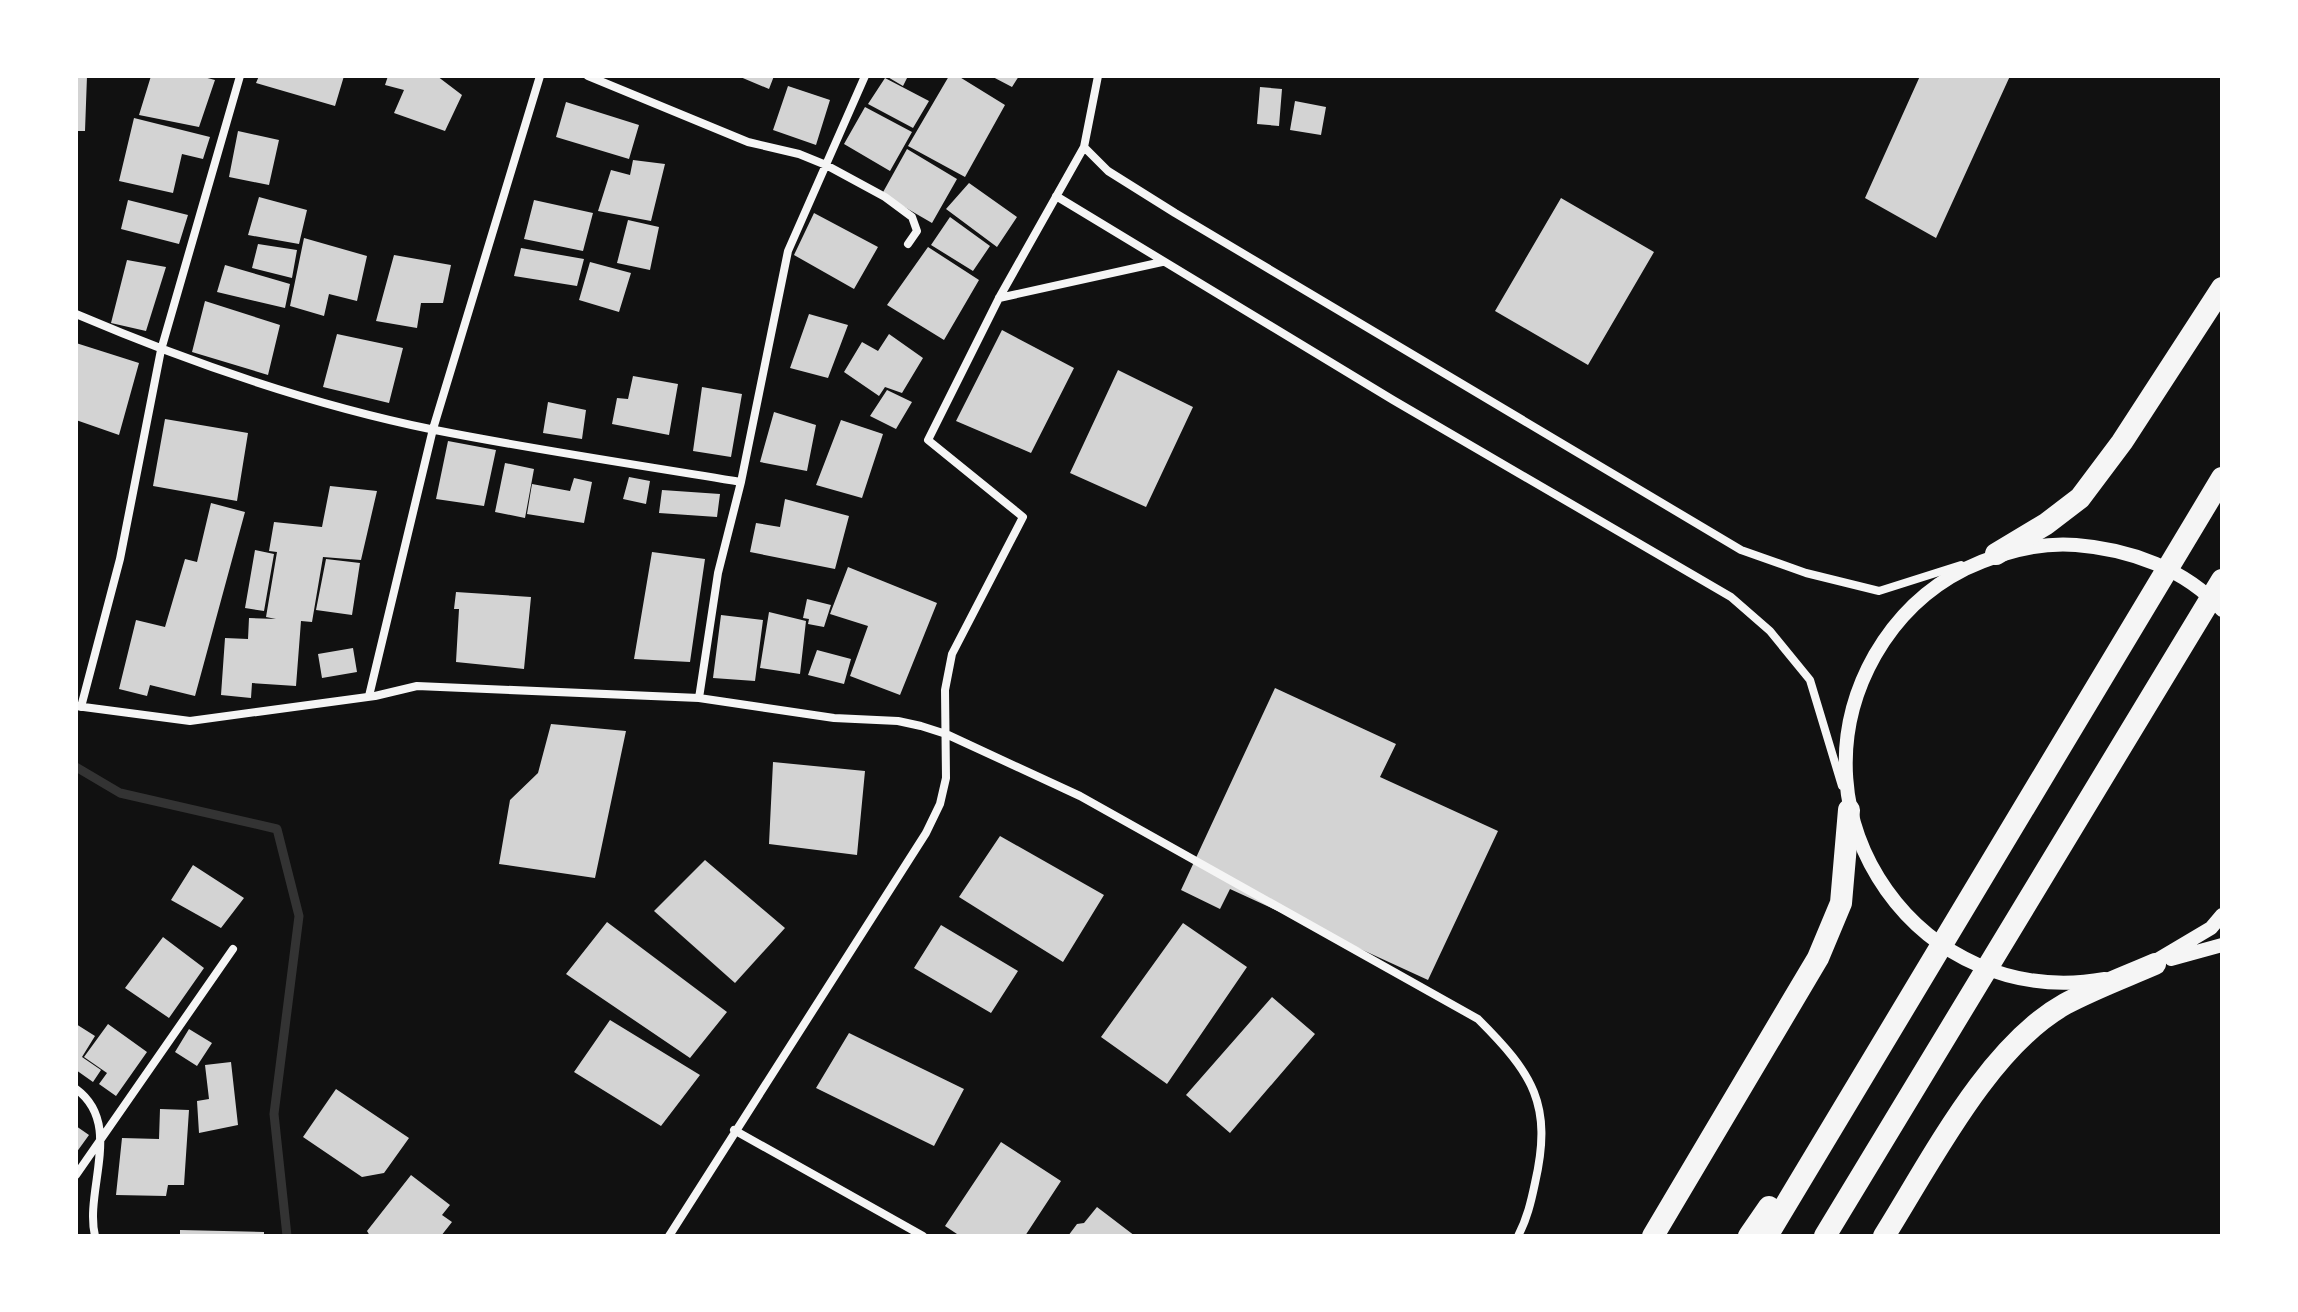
<svg xmlns="http://www.w3.org/2000/svg" width="2298" height="1312" font-family="Overpass,sans-serif">
<style>
.lines{fill:none;stroke-linecap:round;stroke-linejoin:round}
.stream{stroke:#333;stroke-width:9}
.building{fill:#d3d3d3}
.minor{stroke:#f5f5f5;stroke-width:8}
.tertiary{stroke:#f5f5f5;stroke-width:14}
.trunk{stroke:#f5f5f5;stroke-width:22}
</style>
<rect width="100%" height="100%" fill="#111"/>
<g class="lines">
<!-- stream -->
<path class="stream" d="M76,767L120,793L277,829L299,916L274,1114L287,1236"/>
</g>
<!-- building -->
<path class="building" d="M76,76H87L85,131H76Z
M151,76H200L215,80L199,127L139,115Z
M259,76H344L335,106L256,83Z
M388,76H437L462,95L445,131L394,113L404,90L385,85Z
M738,76H774L769,89Z
M886,76H908L903,86Z
M949,76H958L1005,105L965,177L908,146Z
M991,76H1019L1012,87Z
M1920,76H2010L1936,238L1865,198Z
M885,78L929,101L913,128L868,104Z
M788,86L830,100L816,145L773,130Z
M1260,87L1282,89L1279,126L1257,124Z
M1295,101L1326,107L1321,135L1290,130Z
M566,102L639,125L629,159L556,137Z
M865,107L912,132L890,171L844,144Z
M134,118L210,137L203,159L182,154L173,193L119,181Z
M238,131L279,140L269,185L229,177Z
M907,149L957,179L932,223L882,194Z
M633,160L665,164L651,221L598,211L611,170L630,175Z
M969,183L1017,217L997,247L946,209Z
M259,197L307,210L299,244L248,235Z
M1561,198L1654,252L1588,365L1495,311Z
M128,200L188,215L179,244L121,229Z
M534,200L593,213L583,251L524,239Z
M814,213L878,247L854,289L794,255Z
M950,217L990,246L973,271L931,245Z
M628,220L659,227L650,270L617,263Z
M304,238L367,256L357,301L329,294L324,316L290,306Z
M258,244L297,250L292,278L252,268Z
M928,247L979,280L944,340L887,305Z
M521,248L584,259L577,286L514,276Z
M394,255L451,265L443,303H421L417,328L376,321Z
M127,260L166,267L146,331L111,323Z
M590,262L631,273L619,312L579,300Z
M225,265L290,284L285,308L217,292Z
M205,301L280,325L268,375L192,352Z
M809,314L848,325L828,378L790,368Z
M1002,330L1074,368L1031,453L956,421Z
M337,334L403,348L389,403L323,387Z
M889,334L923,358L902,393L885,387L879,396L844,372L862,342L878,351Z
M76,343L139,363L119,435L76,420Z
M1118,370L1193,407L1146,507L1070,473Z
M633,376L678,384L669,435L612,424L617,398L628,399Z
M702,387L742,394L731,457L693,451Z
M887,390L912,402L896,429L870,416Z
M548,402L586,410L582,439L543,433Z
M774,412L816,425L807,471L760,462Z
M165,419L248,433L237,501L153,486Z
M841,420L883,434L862,498L816,485Z
M448,441L496,450L484,506L436,499Z
M505,463L534,469L525,518L495,512Z
M629,477L650,481L646,504L623,499Z
M574,478L592,482L584,523L527,514L532,484L570,491Z
M330,486L377,491L361,560L323,557L312,622L301,621L296,686L252,683L251,698L221,695L225,638L248,639L249,618L276,619L266,617L277,552L269,551L274,522L322,527Z
M662,490L720,494L717,517L659,513Z
M785,499L849,516L835,569L750,552L756,523L780,527Z
M211,503L245,512L195,696L150,685L147,696L119,689L136,620L165,627L185,559L197,562Z
M255,550L274,554L264,611L245,608Z
M652,552L705,559L690,662L634,659Z
M326,559L360,563L352,615L316,610Z
M848,567L937,603L900,695L850,676L868,626L830,614Z
M456,592L531,597L524,669L456,662L459,609H454Z
M807,599L831,605L824,627L808,624L809,619L803,618Z
M769,612L806,621L800,674L760,668Z
M721,615L763,620L755,681L713,678Z
M353,648L357,672L322,678L318,654Z
M817,650L851,659L844,684L808,675Z
M1275,688L1396,744L1380,777L1498,831L1428,980L1230,889L1220,909L1181,890Z
M551,724L626,731L595,878L499,864L510,800L538,773Z
M773,762L865,771L857,855L769,844Z
M1000,836L1104,895L1063,962L959,897Z
M705,860L785,928L735,983L654,911Z
M193,865L244,898L221,928L171,900Z
M607,922L727,1012L690,1058L566,974Z
M1183,923L1247,967L1167,1084L1101,1037Z
M941,925L1018,971L991,1013L914,968Z
M163,937L204,968L169,1018L125,988Z
M1272,997L1315,1034L1230,1133L1186,1095Z
M610,1020L700,1075L661,1126L574,1072Z
M76,1024L95,1036L82,1057L101,1070L93,1082L76,1070Z
M108,1024L147,1052L116,1096L99,1084L107,1073L84,1057Z
M189,1029L212,1043L197,1066L175,1052Z
M849,1033L964,1089L934,1146L816,1088Z
M231,1062L238,1125L199,1133L197,1101L209,1099L205,1065Z
M336,1089L409,1138L384,1173L362,1177L303,1137Z
M160,1109L189,1110L184,1185H168L166,1196L116,1195L122,1138L159,1139Z
M76,1126L89,1135L76,1153Z
M1001,1142L1061,1181L1025,1236H960L945,1226Z
M411,1175L450,1205L442,1215L452,1222L441,1236H370L367,1231Z
M1097,1207L1135,1236H1068L1077,1224L1084,1223Z
M180,1230L264,1232V1236H180Z"/>
<g class="lines">
<!-- minor -->
<path class="minor" d="M588,76L748,142L799,154L826,165L885,197L912,217L917,231L908,244
M1084,147L1108,171L1175,213L1741,550L1806,573L1879,591L1961,565
M1056,196L1393,400L1731,597L1770,631L1810,680L1842,786
M999,298L1162,262
M76,314C191,363 312,405 435,430C536,450 639,465 741,482
M369,696L433,429L540,76
M699,698L718,573L741,482L788,251L865,76
M76,706L190,721L375,696L417,686L699,698L834,718L898,721L921,726L946,734L1080,796L1478,1019C1533,1074 1553,1104 1535,1183C1531,1202 1527,1219 1518,1236
M81,707L120,559L161,350L240,76
M76,1089C124,1124 84,1190 95,1236
M734,1130L923,1236
M76,1175L233,949
M669,1236L926,833L940,804L946,778L945,690L952,654L1023,517L928,440L999,298L1084,147L1098,76"/>
<!-- tertiary -->
<path class="tertiary" d="M2171,959L2222,945
M2147,966L2211,928L2222,915
M2105,979C1921,1012 1783,817 1875,655C1897,617 1925,589 1965,569C2001,552 2037,542 2076,545C2129,549 2186,569 2222,610"/>
<!-- trunk -->
<path class="trunk" d="M1996,554L2046,524L2080,498L2122,442L2222,288
M1653,1236L1818,958L1841,903L1849,810
M1749,1236L1769,1207
M1767,1236L2222,478
M1825,1236L2222,580
M1884,1236C1930,1163 1988,1047 2065,1004C2093,989 2125,977 2155,964"/>
</g>
<!-- border -->
<rect width="2298" height="1312" fill="none" stroke="#ffffff" stroke-width="156"/>
</svg>
